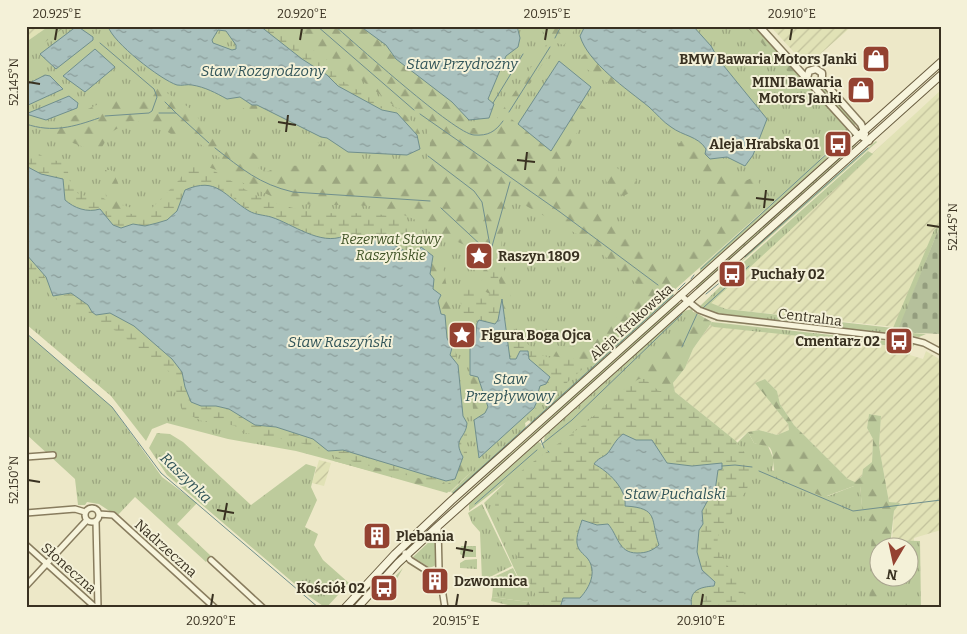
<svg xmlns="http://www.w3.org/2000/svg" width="967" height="634" font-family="Bitter,serif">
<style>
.farmland{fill:url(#farmland-furrows)}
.grass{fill:url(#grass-tufts);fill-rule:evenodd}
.forest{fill:url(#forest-firs)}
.wetland{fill:url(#wetland-marsh)}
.cemetery{fill:url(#cemetery-stones)}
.water{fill:url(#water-ripples);stroke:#708f8d;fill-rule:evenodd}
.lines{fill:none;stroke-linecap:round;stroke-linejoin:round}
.stream{stroke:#708f8d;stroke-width:1}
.minor-casing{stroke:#887c5e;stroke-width:8}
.tertiary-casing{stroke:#887c5e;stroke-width:9}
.secondary-casing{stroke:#6a5d41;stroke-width:9}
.minor{stroke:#f7f4dc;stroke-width:5}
.tertiary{stroke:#f7f4dc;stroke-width:6}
.secondary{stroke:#f7f4dc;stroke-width:7}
.ticks{fill:none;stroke:#393121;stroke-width:2}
.labels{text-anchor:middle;stroke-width:4;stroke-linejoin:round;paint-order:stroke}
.poi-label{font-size:14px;font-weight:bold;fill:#393121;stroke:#f4f1d8;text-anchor:end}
.park-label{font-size:14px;font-style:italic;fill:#425528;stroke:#f4f1d8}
.street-label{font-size:14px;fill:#393121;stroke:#f4f1d8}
.water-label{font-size:15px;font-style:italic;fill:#315458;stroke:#f4f1d8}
.neatline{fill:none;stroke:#393121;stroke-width:2}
.ticks-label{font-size:12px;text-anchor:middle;fill:#393121}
</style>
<defs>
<pattern id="farmland-furrows" width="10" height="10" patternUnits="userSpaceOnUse" patternTransform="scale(1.25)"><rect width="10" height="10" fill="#e1e2b6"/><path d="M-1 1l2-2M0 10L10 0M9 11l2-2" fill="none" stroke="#c2c29c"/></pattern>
<pattern id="grass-tufts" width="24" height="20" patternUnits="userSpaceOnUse" patternTransform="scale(1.25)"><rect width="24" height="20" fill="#bdcb9c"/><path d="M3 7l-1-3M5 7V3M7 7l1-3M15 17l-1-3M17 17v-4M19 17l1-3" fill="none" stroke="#9ba57f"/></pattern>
<pattern id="forest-firs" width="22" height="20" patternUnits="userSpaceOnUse" patternTransform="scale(1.25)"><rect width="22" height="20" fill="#bdcb9c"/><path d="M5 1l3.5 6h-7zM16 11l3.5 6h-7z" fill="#9ba57f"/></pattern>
<pattern id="wetland-marsh" width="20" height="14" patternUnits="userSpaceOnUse" patternTransform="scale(1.25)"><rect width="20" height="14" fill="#bdcb9c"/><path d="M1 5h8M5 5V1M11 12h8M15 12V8" fill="none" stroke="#9ba57f"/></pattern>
<pattern id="cemetery-stones" width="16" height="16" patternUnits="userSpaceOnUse" patternTransform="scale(1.25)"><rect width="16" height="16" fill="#b5c09b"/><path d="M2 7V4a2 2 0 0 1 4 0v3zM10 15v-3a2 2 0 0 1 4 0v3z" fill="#949d7e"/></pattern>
<pattern id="water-ripples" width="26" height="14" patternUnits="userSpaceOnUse" patternTransform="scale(1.25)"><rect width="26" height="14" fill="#a9c1be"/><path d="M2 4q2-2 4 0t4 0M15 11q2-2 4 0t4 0" fill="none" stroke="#8b9d9a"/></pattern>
</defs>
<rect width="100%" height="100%" fill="#ede8c8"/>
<!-- farmland -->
<path class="farmland" d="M26,26H49L26,42Z
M770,26H852L818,56L803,62Z
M941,90V225L934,230L895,327L726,309L710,303Z
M710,325L912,348L910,355L923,359L926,351L941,360V530L914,538V597L882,608L910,576V546L892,542L894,511L899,504L889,502L879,446L881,416L869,414L867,428L873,439L872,462L863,469L862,476L855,482L848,479L794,425L780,404L777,391L765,379L756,383L788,424L789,430L777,435L759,430L748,432L736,441L675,392L673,383L685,368L693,349Z
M319,460L331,463L324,486L312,483Z"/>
<!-- grass -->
<path class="grass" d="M53,26H752L827,110L830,107L849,129L848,132L818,161L835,148L825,160L700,272V268L806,173L672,292L674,295L532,424L529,420L525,423L526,429L454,494L451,492L474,469L450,492L296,451L228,439L167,423L152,429L146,441L111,396L26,324V45Z
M822,83L857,123L853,126L817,86Z
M876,141L877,142L738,265L760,242Z
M855,143L856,145L697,289L695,286Z
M868,151L873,154L711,303L726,309L893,328L934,230L940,225L941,229L939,228L898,332L926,334L919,337L718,314L699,307L725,282L726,278Z
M676,303H679L678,306L411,545Z
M692,309L693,312L703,317L669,379L674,393L737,443L748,432L754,443L768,446L774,460L772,470L828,496L854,486H860L862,506L883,504L881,540L920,541L921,608H532L529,602L492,597L493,587L482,585L483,582L485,584L489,582V579L513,568L524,590L484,503L506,482L469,511V504L538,442L541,443L542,448L545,436L684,311ZM880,546H910V576H880Z
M716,319L734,321L864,337L715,321Z
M712,322L915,344L912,348L714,327L710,325Z
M26,333L112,407L162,477L197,503L177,524L211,556L206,562L135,497L117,516L99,504L87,502L85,505H78L75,479L26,434Z
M157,433L170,434L183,442L251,505L306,464L316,467L311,487L317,500L305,527L318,534L314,545L323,560L349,583L326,608L310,597L167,475L149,448Z
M482,504L512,566L482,581L480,532L472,523L468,513Z
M431,540L435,543L436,565L430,568L413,557Z
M476,546V557H465L460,554L461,546Z
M477,559V569L460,568V563L465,560Z
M403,568L386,598L383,600L378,595Z"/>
<!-- forest -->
<path class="forest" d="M49,26H66L26,57V42Z
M296,26C309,26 350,23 360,27C376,33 385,49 397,60C416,77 443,91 460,109C465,115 469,121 472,128H484L494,123L548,42L557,48L545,60L509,117L551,151L580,104L589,111L558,167L560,179L670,266L726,216L735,204C711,189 682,175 678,144L685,140L743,182L756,176C769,200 743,200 753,217L586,366L585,360L541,355L553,345L568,347L585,343L647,293L584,238L519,202H513C496,240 500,257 511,296L508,300L509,312L503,315L497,273L487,270L490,273L493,293L490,294L484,291L480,282L486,276L476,267L467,246L442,235H439V239C431,237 429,229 422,224C414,218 401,214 391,211C365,200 319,209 289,202C257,194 230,172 198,164L216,162L220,158L186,134L174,136L154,123L130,121L110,133L101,149L95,151L59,138L53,131C59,121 104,100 116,99C138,98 143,106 158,87L194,111L203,126L216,139L238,155L251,151L260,158L258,168L266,172L281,166L418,163L428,160L430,144L425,122L403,107L398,109C411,119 420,127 423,144H419L416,135L397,113L398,109C372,88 345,67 318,48C310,42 304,32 296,26Z
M536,26H577L564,45L556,43Z
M746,26H755L830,107L825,112Z
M585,54L589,55L619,82L611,86L599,76L581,66V58Z
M237,96L251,105H257L258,113L230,104L227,99Z
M304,136C316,135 326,153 335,161L321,159L318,154L301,138Z
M611,165C621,169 626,177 637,180C634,190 631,193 623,196L607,183L602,168Z
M105,170H111C117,180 122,187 119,199L122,205L132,208L138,213L132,214L113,210L106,199Z
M433,256H441L452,314H441C438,309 437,303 440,297L433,288L434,279L430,274Z
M694,312L712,322L693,349L685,368L673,383L675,392L659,391L653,385L613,399L557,445L555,443L639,368L641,369L640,366L674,332L679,324Z
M470,375L478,377L488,407L485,413L474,420Z
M765,379L777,391L780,404L794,425L848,479L855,482L862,476L863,469L872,462L873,439L867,428L869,414L881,416L879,446L889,502L900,503L894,511L890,546H880V576L886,577L882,608H869L872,522L863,518L860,486H854L824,497L776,478C772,470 775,451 769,447C766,445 758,445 754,443L748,432L759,430L777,435L789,430L788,424L755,383Z
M336,457L447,484L455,479L463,457L467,459C471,474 457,483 447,493L334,461Z
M492,597L529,602L531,608H520L491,601Z"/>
<!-- wetland -->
<path class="wetland" d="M260,26H278L329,61L342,81L377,101H382L398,109L397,113C353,102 320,70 285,45C277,39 266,34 260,26Z
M26,146L44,157L67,164C68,172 69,182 73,188C81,202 97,191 106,200C109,202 111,207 113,210L132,214L152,208L179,180L189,166L198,164L207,167C227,177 252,196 272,202C288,207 307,212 325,213C357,215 405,206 424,239L417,256L395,244L360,240L352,242L344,236L330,239L314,236L297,227L249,211L231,196L180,201L177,211L167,220L145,226L132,224L122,228L113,226L100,209C87,213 74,208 65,200L63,179L41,174L26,166Z
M26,254C41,263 46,284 57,297L71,293L88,305L92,312L110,313L134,326L172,359L182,372L185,387L201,406H216L229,409L255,425L276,427L313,439L324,448L343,450L378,462L384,461L451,482L447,484L434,482L370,466L336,457L328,451L293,441L245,433L235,426L220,422H204L183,412L177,398L174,374L149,360L134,348L123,334L84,317L71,304L52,298L40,282L26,269Z
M488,257H493L494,271L497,272C501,287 505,311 495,324L477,323L475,343L470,345L469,351L458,287H472L490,294L493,293L490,273L487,270Z
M505,324L511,325C525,339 533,356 553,358C565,360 574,356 585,360L586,366L537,409L534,408C538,400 537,394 540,385H543L540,370L528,356L518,355L516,359H510Z
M448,330L451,331L458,365L450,355Z
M639,379H645L659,391L675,392L736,441L754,466L747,489L718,536L717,548L753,608H692L691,602L694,592L714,582L702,570L697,552L699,530L703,524L704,517L702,512L708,500L714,498C718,486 716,475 722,463L692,466L667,463L651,440H636L623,434C612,442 609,453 597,459L625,495V506C660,508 649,520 659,545C637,562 622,553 613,529L582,520L576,542L580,551L589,560L592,575L589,588L580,598L559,604L560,608L541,606L497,515C495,508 494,502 497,496C507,477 564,441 583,425C602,410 618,391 639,379Z
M467,426V459L463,457C455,443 460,440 467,426Z"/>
<!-- cemetery -->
<path class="cemetery" d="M939,228L941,229V334L897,332Z"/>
<!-- water -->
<path class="water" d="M77,26L93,37V40L56,69L40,54Z
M108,26H260L302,59L327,75L338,86L382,110L397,113L417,135L420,149L407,155L348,152L327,138L321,137L257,105H252L240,97L227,99C216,93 205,87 192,85C187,84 182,86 177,85C161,80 112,42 108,26ZM218,30L226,31L236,45V49L232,50L213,43L212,40Z
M360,26H517L520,38L518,47L506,56L488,99L494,104L489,118L469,120L452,102L396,59L386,45Z
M585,26H693L711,46L719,60L767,119L753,155L745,166L727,157L710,159L705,154L706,149C698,136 683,136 671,127C663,122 656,113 649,107C627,89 588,63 580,36Z
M95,49L115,67L85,92L63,76Z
M559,61L591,87L551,151L518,124Z
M45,75L50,76L63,89L26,106V85Z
M69,96L78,103L77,108L46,120L26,114Z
M26,166L41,174L63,179L65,200C74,208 87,213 100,209L113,225L121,228L133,224L145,226L157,223L167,220L177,211L185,190C217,176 224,196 249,211C256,215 264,215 271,217C293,224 320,246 344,236C355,243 362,238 375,239C391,241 402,251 416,256L421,247L433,256L430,274L434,279L433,289L441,295L438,301L441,314L445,315L447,338L452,348L450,355L458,365L463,416L467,423C466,439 452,438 463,457L455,479L446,481L343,450L328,451L313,439L276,427L255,425L229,409L216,406H201L191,402L185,387L182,372L172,359L134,326L110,313L96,315L92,312L88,305L71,293L53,296L46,277L26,254Z
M502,299L510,359H516L520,351H528L529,359L550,377L546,384L540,386L537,396L538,399L534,408L479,458L474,420L485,413L488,407L478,377L470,375V345L475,342L477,323L479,320L495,324L498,320Z
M623,434L636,440H652L667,463L692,466L722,463V469L718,470L714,498L708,500L702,511L703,524L699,530L697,552L702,570L715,582L714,586C700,587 688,590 692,608H560L563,598H580C590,587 597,572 588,559C583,553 578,551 577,543C576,536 580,527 582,520L597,525L608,524C618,535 618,553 637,553C646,553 652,551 659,545C650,520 660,508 625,506C627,489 608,471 594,464C598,458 602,458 607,454C613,447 615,440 623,434Z"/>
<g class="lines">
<!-- stream -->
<path class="stream" d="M317,26L414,110
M335,26C356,44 455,134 474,135C488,136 495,132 503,121
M555,38L561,26
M100,43L154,89L157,97L152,111L149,113L105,116
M165,102L176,113
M493,103L523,54
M509,112L550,47
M159,113H176L209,143
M420,114L560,212L658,285
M26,124C53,133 73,127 99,118
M215,148C242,169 259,184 293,192L430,201
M428,156L474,191L482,202L491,251
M441,208L483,247L490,250
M491,250L510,182
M745,257L868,148
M701,269L831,150
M691,279L694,275
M678,290L685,283
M706,294L723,280
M703,308L749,266
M26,333L112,407L161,473L319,608
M682,347L697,314
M541,440L544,448
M542,444L572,420L682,314
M548,451L549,452
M722,466L735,465L752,467
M759,471L853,511L941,500
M453,493L673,295
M475,504L537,450"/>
<defs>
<path id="minor" d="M680,295L699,310L718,317L908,339L924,343L941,352
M26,457L53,455
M85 515a7 7 0 1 1 14 0a7 7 0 1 1-14 0Z
M26,513L75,509L85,512
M99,514L113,515L215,608
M96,521L98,608
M438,526L439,569L445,608
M26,545L96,608
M405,553L410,560L440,579
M211,560L263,608
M26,586L87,520"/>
<path id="tertiary" d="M759,26L856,133L869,141
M807,78L809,71L816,69L822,73V80
M822,80L861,124L865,134"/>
<path id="secondary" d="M345,608L395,554L451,501L941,62
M357,608L398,563L438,526L941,75"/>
</defs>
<!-- minor casing -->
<use href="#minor" class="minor-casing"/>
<!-- tertiary casing -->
<use href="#tertiary" class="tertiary-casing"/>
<!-- secondary casing -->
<use href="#secondary" class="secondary-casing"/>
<!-- minor -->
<use href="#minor" class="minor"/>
<!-- tertiary -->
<use href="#tertiary" class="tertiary"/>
<!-- secondary -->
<use href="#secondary" class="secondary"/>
</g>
<!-- ticks -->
<path class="ticks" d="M55,40L57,28M300,40L302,28M545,40L547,28M790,40L792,28M28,82L40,84M278,122L296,125M286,132L288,115M517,160L535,162M525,170L527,152M756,198L774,200M764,208L766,190M927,225L940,227M28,480L40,482M217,510L234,513M224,520L227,503M456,548L473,551M463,558L466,541M211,606L213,594M456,606L458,594M701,606L703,594"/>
<!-- icons -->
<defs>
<symbol id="shop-square" viewBox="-11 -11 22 22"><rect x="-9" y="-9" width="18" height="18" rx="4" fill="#944231" stroke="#f4f1d8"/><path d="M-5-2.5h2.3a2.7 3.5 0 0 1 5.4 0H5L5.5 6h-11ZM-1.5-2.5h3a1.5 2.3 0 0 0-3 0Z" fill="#fff"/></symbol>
<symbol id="bus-square" viewBox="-11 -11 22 22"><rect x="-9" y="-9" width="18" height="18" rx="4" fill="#944231" stroke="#f4f1d8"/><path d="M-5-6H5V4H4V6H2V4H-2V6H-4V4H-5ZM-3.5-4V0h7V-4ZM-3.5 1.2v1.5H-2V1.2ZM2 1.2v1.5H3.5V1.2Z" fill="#fff"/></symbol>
<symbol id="sight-square" viewBox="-11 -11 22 22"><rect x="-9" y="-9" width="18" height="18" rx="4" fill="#944231" stroke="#f4f1d8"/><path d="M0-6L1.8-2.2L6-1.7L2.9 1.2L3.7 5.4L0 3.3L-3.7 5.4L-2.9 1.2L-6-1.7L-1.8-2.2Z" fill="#fff"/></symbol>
<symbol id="building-square" viewBox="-11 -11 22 22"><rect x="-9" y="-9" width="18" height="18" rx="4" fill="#944231" stroke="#f4f1d8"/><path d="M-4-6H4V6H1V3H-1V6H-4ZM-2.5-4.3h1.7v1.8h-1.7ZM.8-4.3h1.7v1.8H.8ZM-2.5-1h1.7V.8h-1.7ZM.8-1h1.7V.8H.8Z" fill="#fff"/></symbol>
</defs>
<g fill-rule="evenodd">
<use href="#shop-square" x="860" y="43" width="32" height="32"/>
<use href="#shop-square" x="845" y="74" width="32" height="32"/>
<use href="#bus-square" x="822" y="128" width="32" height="32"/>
<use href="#sight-square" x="463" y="240" width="32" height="32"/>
<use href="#bus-square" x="716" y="258" width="32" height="32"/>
<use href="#sight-square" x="446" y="319" width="32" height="32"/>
<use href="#bus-square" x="883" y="325" width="32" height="32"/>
<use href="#building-square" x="361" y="520" width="32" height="32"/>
<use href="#building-square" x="419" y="565" width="32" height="32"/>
<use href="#bus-square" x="368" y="572" width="32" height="32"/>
</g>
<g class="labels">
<!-- poi labels -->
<g class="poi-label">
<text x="857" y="64">BMW Bawaria Motors Janki</text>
<text x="842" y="87">MINI Bawaria<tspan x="842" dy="16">Motors Janki</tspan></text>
<text x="819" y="149">Aleja Hrabska 01</text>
<text x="498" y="261" text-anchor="start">Raszyn 1809</text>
<text x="751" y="279" text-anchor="start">Puchały 02</text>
<text x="481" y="340" text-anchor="start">Figura Boga Ojca</text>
<text x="880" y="346">Cmentarz 02</text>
<text x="396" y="541" text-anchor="start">Plebania</text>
<text x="454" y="586" text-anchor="start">Dzwonnica</text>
<text x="365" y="593">Kościół 02</text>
</g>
<!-- park labels -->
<g class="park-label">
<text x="391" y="244">Rezerwat Stawy<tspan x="391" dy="16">Raszyńskie</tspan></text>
</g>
<!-- street labels -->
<g class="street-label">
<text transform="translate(810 317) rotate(7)" y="5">Centralna</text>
<text transform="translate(631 322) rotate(-42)" y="5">Aleja Krakowska</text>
<text transform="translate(166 548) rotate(42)" y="5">Nadrzeczna</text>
<text transform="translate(69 568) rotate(42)" y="5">Słoneczna</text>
</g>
<!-- water labels -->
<g class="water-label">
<text x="462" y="69">Staw Przydrożny</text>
<text x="263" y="76">Staw Rozgrodzony</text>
<text x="340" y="347">Staw Raszyński</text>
<text x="510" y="384">Staw<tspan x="510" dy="17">Przepływowy</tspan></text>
<text transform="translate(186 478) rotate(44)" y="5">Raszynka</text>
<text x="675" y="499">Staw Puchalski</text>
</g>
</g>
<!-- border -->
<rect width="967" height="634" fill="none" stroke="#f4f1d8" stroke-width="55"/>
<!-- north arrow -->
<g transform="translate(894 562) rotate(189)"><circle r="24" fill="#f4f1d8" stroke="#a9a48f"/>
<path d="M0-4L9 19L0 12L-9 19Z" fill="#944231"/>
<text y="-8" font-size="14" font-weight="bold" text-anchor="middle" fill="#393121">N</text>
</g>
<rect x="28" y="28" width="912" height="578" class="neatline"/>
<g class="ticks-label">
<text x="57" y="18">20.925°E</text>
<text x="302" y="18">20.920°E</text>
<text x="547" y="18">20.915°E</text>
<text x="792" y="18">20.910°E</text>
<text transform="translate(14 82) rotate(-90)" y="4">52.145°N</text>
<text transform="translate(953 227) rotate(-90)" y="4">52.145°N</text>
<text transform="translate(14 480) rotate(-90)" y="4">52.150°N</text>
<text x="211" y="625">20.920°E</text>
<text x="456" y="625">20.915°E</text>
<text x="701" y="625">20.910°E</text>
</g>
</svg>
